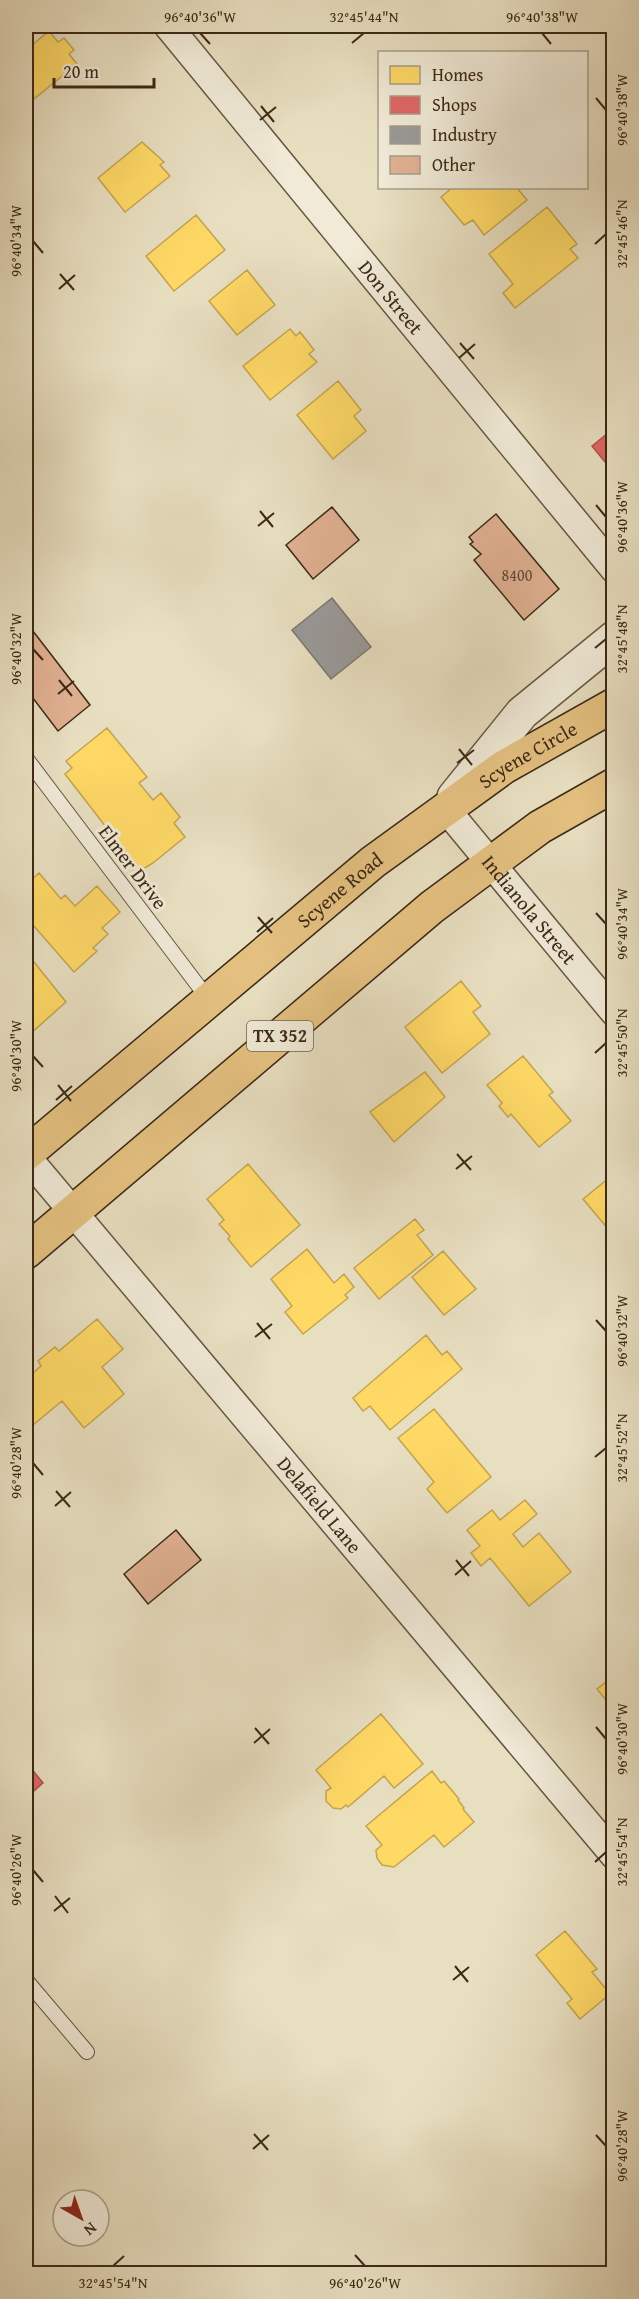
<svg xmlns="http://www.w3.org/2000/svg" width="639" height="2299" font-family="'Gentium Book Plus',serif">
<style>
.homes{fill:#ffd966;stroke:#c4a44e;stroke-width:1.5}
.shops{fill:#e06666;stroke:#ae544e;stroke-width:1.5}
.industry{fill:#999;stroke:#7d7772;stroke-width:1.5}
.building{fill:#e0b092;stroke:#3b2916;stroke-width:1.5}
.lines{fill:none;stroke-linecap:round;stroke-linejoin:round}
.service-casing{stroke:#665641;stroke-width:16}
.minor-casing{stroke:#665641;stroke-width:30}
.tertiary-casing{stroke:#665641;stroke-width:36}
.primary-casing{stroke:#3b2916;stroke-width:36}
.service{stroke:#f0ead7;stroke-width:14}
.minor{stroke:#f0ead7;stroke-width:27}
.tertiary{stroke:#f0ead7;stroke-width:33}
.primary{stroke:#e4c080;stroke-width:33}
.ticks{fill:none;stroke:#3b2916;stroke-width:2}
.labels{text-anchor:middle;stroke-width:6;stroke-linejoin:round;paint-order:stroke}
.number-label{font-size:16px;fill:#644b35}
.shield{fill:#f0ead7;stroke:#716350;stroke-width:1.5}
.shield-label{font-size:18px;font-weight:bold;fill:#3b2916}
.street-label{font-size:20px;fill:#3b2916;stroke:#f0ead7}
.neatline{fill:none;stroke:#3b2916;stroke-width:2}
.ticks-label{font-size:15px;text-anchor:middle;fill:#3b2916}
</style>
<rect width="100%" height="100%" fill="#e8dfc1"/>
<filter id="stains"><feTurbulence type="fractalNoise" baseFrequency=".00333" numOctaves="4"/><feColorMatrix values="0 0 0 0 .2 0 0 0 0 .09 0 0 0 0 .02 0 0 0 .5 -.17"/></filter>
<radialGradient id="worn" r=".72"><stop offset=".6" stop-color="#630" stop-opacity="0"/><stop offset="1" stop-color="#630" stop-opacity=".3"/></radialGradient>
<!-- homes -->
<path class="homes" d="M49,31L58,42L64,38L74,50L69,54L77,64L29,103L26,99V50Z
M142,142L164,162L160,165L170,176L125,212L98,178Z
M452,188H517L527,200L484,235L473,220L464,225L441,197Z
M547,207L577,244L570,249L578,258L515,308L503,293L513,284L489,254Z
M196,215L225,250L174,291L146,256Z
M247,270L275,305L237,335L209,301Z
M290,329L296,336L300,332L314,350L309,354L317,362L270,400L243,366Z
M338,381L361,410L354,416L366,431L333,459L297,415Z
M107,728L147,777L139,783L153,800L161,793L180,817L174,823L185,837L153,863L140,871L65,774L72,768L66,761Z
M39,873L61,899L65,895L75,906L97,886L120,912L102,928L108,934L93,948L97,951L74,972L26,917V885Z
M26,952L66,1002L30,1034L26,1028Z
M461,981L481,1006L473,1012L490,1034L442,1073L405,1027Z
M523,1056L553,1092L549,1095L571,1121L539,1147L511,1114L508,1117L499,1106L502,1103L487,1085Z
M425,1072L445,1097L394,1142L370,1112Z
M248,1164L300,1225L251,1267L228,1239L230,1236L219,1224L224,1220L207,1199Z
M609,1178L614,1183V1236L583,1199Z
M415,1219L424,1230L417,1235L433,1255L379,1299L354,1268Z
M307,1249L334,1283L344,1274L354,1287L345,1295L348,1298L303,1334L285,1312L292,1306L271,1279Z
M443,1251L476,1289L444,1315L412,1277Z
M97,1319L123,1349L102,1367L124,1394L84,1428L62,1401L27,1430L26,1379L41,1366L38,1361L55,1347L59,1351Z
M426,1335L442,1355L447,1351L462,1369L390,1430L370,1406L363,1411L353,1398Z
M434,1409L491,1477L447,1513L427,1489L434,1482L398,1438Z
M525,1500L537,1514L513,1534L523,1547L539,1533L571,1572L529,1606L490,1558L481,1566L471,1553L480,1546L467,1530L492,1510L500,1520Z
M614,1676V1717L606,1708L610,1705L597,1689Z
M381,1714L423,1764L394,1788L384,1776L348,1807L346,1805L341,1809L333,1808L326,1801V1791L331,1788L316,1770Z
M432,1771L441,1783L444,1781L459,1799L458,1800L464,1808L463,1809L474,1822L444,1847L434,1835L394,1867L382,1865L377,1858L376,1850L382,1845L366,1826Z
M565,1931L597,1969L592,1972L610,1994L580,2019L567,2003L572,1999L536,1955Z"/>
<!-- shops -->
<path class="shops" d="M614,428V473L592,446Z
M26,1762L43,1783L26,1798Z"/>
<!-- industry -->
<path class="industry" d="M332,598L371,647L331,679L292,630Z"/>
<!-- building -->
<path class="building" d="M332,507L359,540L313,579L286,545Z
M496,514L559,589L524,620L474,560L481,554L470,544L473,542L469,537Z
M26,622L90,705L58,731L26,689Z
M176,1530L201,1560L148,1604L124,1574Z"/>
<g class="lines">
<defs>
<path id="service" d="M26,758L209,1000
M26,1980L87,2052"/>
<g id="minor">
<path id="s1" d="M168,26L614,569"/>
<path id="s2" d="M445,808L614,1012"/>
<path id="s3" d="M26,1156L614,1855"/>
</g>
<path id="tertiary" d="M454,797L522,713L614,638"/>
<g id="primary">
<path id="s4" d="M26,1154L373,862L504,767L614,705"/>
<path d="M26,1252L432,907L540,827L614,785"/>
</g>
</defs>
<!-- service casing -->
<use href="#service" class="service-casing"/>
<!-- minor casing -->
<use href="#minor" class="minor-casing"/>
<!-- tertiary casing -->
<use href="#tertiary" class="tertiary-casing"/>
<!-- primary casing -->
<use href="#primary" class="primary-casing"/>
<!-- service -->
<use href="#service" class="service"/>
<!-- minor -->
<use href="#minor" class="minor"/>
<!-- tertiary -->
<use href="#tertiary" class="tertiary"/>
<!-- primary -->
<use href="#primary" class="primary"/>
</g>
<!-- ticks -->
<path class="ticks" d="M200,33L210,44M542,33L551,44M352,43L364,33M596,98L606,110M261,106L274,122M260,120L276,107M33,241L43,253M595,244L606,234M60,274L74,290M59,289L75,275M460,343L474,359M459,358L475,344M596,505L606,517M260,511L273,527M258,526L274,513M595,648L606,639M33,649L43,660M59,680L72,696M58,694L74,681M459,749L472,765M457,763L474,750M596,913L606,924M258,917L272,933M257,932L273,918M595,1053L606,1043M33,1056L43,1067M58,1085L71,1101M56,1100L72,1086M457,1154L471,1170M456,1169L472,1156M596,1320L606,1331M257,1323L270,1339M255,1337L272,1324M595,1457L606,1448M33,1463L43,1475M56,1491L70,1507M55,1506L71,1492M456,1560L469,1576M455,1575L471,1561M596,1727L606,1739M255,1728L269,1744M254,1743L270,1729M595,1862L606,1852M33,1870L43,1882M55,1896L68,1913M54,1911L70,1898M455,1966L468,1982M453,1980L469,1967M254,2134L268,2150M596,2135L606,2146M253,2149L269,2135M355,2255L365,2266M113,2266L124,2256"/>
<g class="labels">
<!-- number labels -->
<g class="number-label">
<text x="517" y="581">8400</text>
</g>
<!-- shield labels -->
<rect class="shield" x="247" y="1021" width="66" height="30" rx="4.5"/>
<g class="shield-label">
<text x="280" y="1042">TX 352</text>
</g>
<!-- street labels -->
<g class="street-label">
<text dy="7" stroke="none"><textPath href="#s1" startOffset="351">Don Street</textPath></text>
<text dy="7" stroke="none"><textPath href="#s4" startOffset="642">Scyene Circle</textPath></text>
<text transform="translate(133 867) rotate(53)" y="7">Elmer Drive</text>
<text dy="7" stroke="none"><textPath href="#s4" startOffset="410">Scyene Road</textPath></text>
<text dy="7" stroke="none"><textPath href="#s2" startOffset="132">Indianola Street</textPath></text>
<text dy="7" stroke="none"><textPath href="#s3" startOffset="456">Delafield Lane</textPath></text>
</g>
</g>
<!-- margin -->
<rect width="639" height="2299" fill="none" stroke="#e8dfc1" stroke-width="66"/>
<!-- legend -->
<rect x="378" y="51" width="210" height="138" fill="#f0ead7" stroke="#a89d8a" stroke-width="1.5"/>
<rect x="390" y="66" width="30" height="18" fill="#ffd966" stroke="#a89d8a" stroke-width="1.5"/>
<text x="432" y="81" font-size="18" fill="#3b2916">Homes</text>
<rect x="390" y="96" width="30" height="18" fill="#e06666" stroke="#a89d8a" stroke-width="1.5"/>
<text x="432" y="111" font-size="18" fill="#3b2916">Shops</text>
<rect x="390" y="126" width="30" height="18" fill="#999999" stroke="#a89d8a" stroke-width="1.5"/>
<text x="432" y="141" font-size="18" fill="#3b2916">Industry</text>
<rect x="390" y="156" width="30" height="18" fill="#e0b092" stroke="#a89d8a" stroke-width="1.5"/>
<text x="432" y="171" font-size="18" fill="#3b2916">Other</text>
<!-- north arrow -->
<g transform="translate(81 2218) rotate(140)"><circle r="28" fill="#f0ead7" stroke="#a89d8a" stroke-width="1.5"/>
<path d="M0-4.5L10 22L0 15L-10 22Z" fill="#8f2418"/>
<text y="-9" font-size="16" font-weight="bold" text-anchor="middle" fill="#3b2916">N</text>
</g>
<!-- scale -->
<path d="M54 78v9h100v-9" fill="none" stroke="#3b2916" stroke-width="3"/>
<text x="63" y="78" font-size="18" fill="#3b2916" stroke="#f0ead7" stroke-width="4.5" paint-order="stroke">20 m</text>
<rect x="33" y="33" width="573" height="2233" class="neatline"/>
<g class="ticks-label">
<text x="200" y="22">96°40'36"W</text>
<text x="364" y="22">32°45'44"N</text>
<text x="542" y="22">96°40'38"W</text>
<text transform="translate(622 110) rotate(-90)" y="5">96°40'38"W</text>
<text transform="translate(622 234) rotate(-90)" y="5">32°45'46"N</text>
<text transform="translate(16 241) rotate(-90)" y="5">96°40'34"W</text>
<text transform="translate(622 517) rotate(-90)" y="5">96°40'36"W</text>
<text transform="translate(622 639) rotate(-90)" y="5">32°45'48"N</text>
<text transform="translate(16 649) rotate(-90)" y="5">96°40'32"W</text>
<text transform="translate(622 924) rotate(-90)" y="5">96°40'34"W</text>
<text transform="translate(622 1043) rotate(-90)" y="5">32°45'50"N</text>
<text transform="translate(16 1056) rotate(-90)" y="5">96°40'30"W</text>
<text transform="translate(622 1331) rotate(-90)" y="5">96°40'32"W</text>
<text transform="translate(622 1448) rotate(-90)" y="5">32°45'52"N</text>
<text transform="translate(16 1463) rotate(-90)" y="5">96°40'28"W</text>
<text transform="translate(622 1739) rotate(-90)" y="5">96°40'30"W</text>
<text transform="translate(622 1852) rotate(-90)" y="5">32°45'54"N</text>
<text transform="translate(16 1870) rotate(-90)" y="5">96°40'26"W</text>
<text transform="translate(622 2146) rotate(-90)" y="5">96°40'28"W</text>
<text x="113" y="2288">32°45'54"N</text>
<text x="365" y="2288">96°40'26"W</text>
</g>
<rect width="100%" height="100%" filter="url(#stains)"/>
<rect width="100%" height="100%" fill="url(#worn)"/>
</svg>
